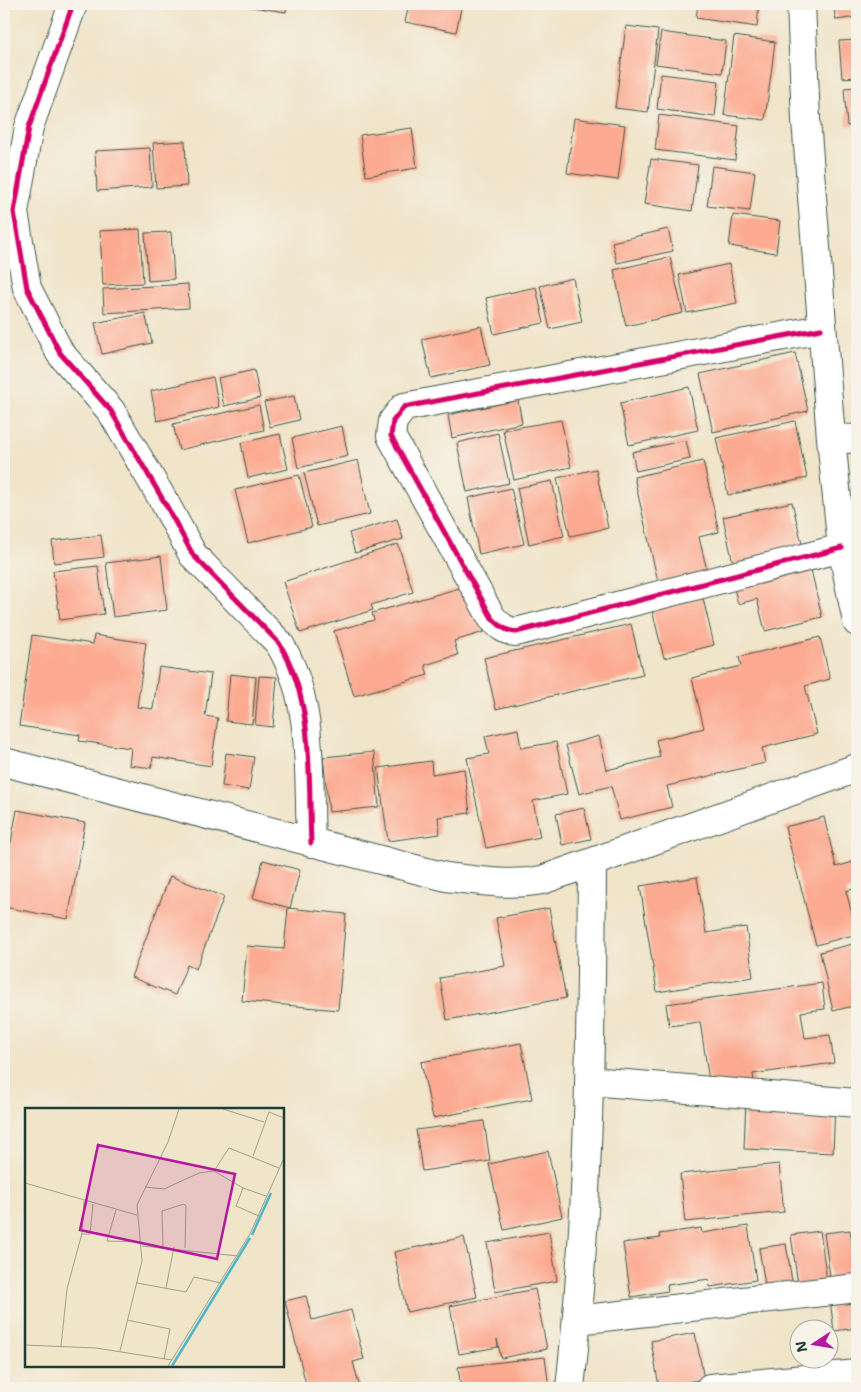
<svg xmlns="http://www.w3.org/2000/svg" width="861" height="1392" font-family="'Shantell Sans',sans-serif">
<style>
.building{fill:#fcaa91}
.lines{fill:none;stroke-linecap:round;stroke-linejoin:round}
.street-casing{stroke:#3e564a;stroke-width:30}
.street{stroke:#fff;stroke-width:28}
.cycleway-casing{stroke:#f7f3e8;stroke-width:8}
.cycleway{stroke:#d6006c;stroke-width:5}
.inset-river{fill:none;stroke:#4cb7ca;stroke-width:2.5}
.inset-road{fill:none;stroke:#9ca18d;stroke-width:1}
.view{fill:#b5179e;fill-opacity:0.15;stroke:#b5179e;stroke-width:2.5}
.inset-edge{fill:none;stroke:#1f3d34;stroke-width:2.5}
</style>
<rect width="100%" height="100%" fill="#f7f3e8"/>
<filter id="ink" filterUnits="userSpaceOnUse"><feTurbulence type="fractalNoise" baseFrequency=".02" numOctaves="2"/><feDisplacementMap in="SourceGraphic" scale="10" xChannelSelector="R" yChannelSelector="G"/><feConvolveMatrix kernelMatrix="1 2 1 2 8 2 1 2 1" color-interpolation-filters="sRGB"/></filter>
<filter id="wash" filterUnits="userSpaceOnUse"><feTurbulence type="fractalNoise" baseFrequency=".0096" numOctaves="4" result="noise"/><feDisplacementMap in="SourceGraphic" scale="20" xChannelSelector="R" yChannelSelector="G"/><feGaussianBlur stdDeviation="1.12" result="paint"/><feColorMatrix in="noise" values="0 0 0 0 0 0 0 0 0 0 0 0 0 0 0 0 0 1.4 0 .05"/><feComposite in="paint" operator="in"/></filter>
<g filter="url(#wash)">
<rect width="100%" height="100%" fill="#f0e4c9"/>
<g id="blocks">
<!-- building -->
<path class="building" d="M239,4H287L286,12L239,5Z
M409,4H462L456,32L405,22Z
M698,4H759L757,27L696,18Z
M833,4H857V17L836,20Z
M626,26L658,30L648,112L615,108Z
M661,32L726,41L722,73L656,64Z
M734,36L775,42L765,120L724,115Z
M857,40V77L842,78L839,41Z
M661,74L719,81L715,117L657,109Z
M857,87V125L847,126L844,88Z
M659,115L739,126L735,160L655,150Z
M574,118L625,125L618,180L567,173Z
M412,128L417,168L366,176L360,135Z
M185,141L187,186L156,188L153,143Z
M150,148L152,187L97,191L95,151Z
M651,159L698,165L692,211L644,204Z
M712,166L755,172L750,211L707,206Z
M733,215L780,221L776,253L729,246Z
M140,229L143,283L103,285L100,231Z
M668,229L673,251L617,263L612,242Z
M171,232L174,279L148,281L145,233Z
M670,257L683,313L626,326L614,270Z
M729,264L737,303L687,313L679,275Z
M573,278L582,322L550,329L540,286Z
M188,284L189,308L104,313L103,289Z
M536,287L544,323L494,334L486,298Z
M145,313L152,343L102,354L95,323Z
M481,326L490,365L431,378L422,339Z
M795,353L808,411L713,432L700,374Z
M254,370L260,398L224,406L218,378Z
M213,377L219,407L157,421L151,391Z
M689,387L698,430L629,445L620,403Z
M294,396L299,420L270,427L264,402Z
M518,400L522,423L452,438L448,415Z
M259,405L264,430L179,450L173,424Z
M561,420L571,467L514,480L503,430Z
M795,421L807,478L728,495L716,438Z
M342,426L348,456L298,468L292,438Z
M498,433L509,483L467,492L457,443Z
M280,434L288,469L248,478L241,443Z
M686,440L690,459L636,471L632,452Z
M358,460L370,514L317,526L304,473Z
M703,461L719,532L699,537L708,575L659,586L634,477Z
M596,469L608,528L570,536L557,478Z
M299,475L312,527L248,543L235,490Z
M552,481L564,536L529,544L517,488Z
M511,488L524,544L479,554L468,498Z
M792,502L804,552L734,568L723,517Z
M397,519L403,539L355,553L349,533Z
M101,535L104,557L54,563L52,541Z
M398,544L413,592L371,605L373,610L300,633L283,582Z
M161,556L167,610L113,617L106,563Z
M809,561L822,617L765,631L757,599L738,604L732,580Z
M98,566L104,614L60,620L53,571Z
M470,585L484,632L454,641L458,655L425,665L428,675L354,696L334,631L374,620L372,613Z
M702,594L714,645L664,658L651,606Z
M631,624L643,675L496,709L484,658Z
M32,635L93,644L94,635L146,643L137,707L153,709L159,667L211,674L205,716L218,718L211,766L153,757L151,768L129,765L131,748L79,741L80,735L19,726Z
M820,637L830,679L805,686L817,734L762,748L765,763L667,786L672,807L620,820L611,786L579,794L566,745L599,736L607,770L660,757L656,740L704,728L692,678L741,666L739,657Z
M230,674L256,677L252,724L226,721Z
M259,676L277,677L273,727L255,725Z
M518,729L521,748L556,742L567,794L533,801L540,837L486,848L467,758L489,754L485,736Z
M374,752L379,807L329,812L323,757Z
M226,753L254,757L249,790L222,786Z
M431,761L432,774L464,769L470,813L438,817L440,834L388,841L378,768Z
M584,808L591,839L562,845L556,814Z
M17,810L85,823L68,919L4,907V879Z
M824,817L836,867L853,862L857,888L846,891L857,934L816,945L785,827Z
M4,824L10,825L5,858H4Z
M263,860L300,870L290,908L253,898Z
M170,876L224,897L196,969L187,965L175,995L131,977Z
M697,877L706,933L746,927L753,977L657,992L640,886Z
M288,908L346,914L338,1010L242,1001L247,946L284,949Z
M549,908L566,998L447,1020L440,978L505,966L496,918Z
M857,943V1005L833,1011L820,952Z
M822,983L825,1009L801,1012L805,1038L830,1035L834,1063L753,1074L754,1082L710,1087L700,1022L669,1026L666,1004Z
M521,1043L532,1099L433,1118L421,1062Z
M746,1099L835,1103L833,1153L744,1149Z
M484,1121L490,1161L422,1171L416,1130Z
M548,1151L562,1217L504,1230L489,1164Z
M779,1164L784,1212L685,1222L680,1174Z
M748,1226L756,1280L710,1287L709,1279L667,1285L668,1291L631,1297L623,1243L660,1238L659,1234L701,1228L702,1233Z
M850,1230L857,1280L831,1284L824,1233Z
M820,1231L827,1281L798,1285L791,1235Z
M549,1232L557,1281L495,1292L487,1243Z
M464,1237L477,1297L407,1312L394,1252Z
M786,1244L793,1287L766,1291L759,1248Z
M535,1289L547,1349L501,1358L497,1339L498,1347L459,1354L450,1306Z
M306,1296L312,1320L351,1310L364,1359L353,1362L360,1388H307L285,1301Z
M857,1297V1328L834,1331L830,1300Z
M695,1333L704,1379L659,1387L651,1341Z
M545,1357L549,1388H461L458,1367Z"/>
</g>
</g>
<g filter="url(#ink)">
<use href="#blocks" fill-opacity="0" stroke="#3e564a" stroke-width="1"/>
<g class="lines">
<defs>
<path id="street" d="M73,4L29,127L14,212L27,288L60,353L111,411L166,505L193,555L279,643C315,701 308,777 311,843
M801,4L806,120L831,438L842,548L857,622
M821,329L404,407L393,421L391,436L492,618C500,626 505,631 516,632L842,548
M831,438L857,439
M4,762L446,877C479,881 510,886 542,880L857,768
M590,1081L857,1103
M577,1320L857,1288
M570,1388C589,1214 591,1039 592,864
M710,1388L857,1374"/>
</defs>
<!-- street casing -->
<use href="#street" class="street-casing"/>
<!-- street -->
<use href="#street" class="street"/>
<defs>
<path id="cycleway" d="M73,4L29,127L14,212L27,288L60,353L111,411L166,505L193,555L279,643C315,701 308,777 311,843
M821,329L404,407L393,421L391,436L492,618C500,626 505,631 516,632L842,548"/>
</defs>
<!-- cycleway casing -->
<use href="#cycleway" class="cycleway-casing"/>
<!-- cycleway -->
<use href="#cycleway" class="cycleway"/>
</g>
</g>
<!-- overview -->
<g transform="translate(25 1108)">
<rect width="259" height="259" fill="#f0e4c9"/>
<path class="inset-river" d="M227,127L246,85M147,258L225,130"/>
<path class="inset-road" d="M198,1L239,14M228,48L244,4L259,10M189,63L204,40L254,60M0,75L112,107M120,79L139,81L174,65L189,63L218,80L241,88M218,80L211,98L234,108M59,93L57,126H65L68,96M91,102L82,133L116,134M117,138L213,148M138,138L137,103L159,96L161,98L160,140M112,175L161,184L169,169L196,175M141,180L149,139M102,212L145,221L139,251M0,237L71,240L147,252M36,238L42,181L57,125M95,243L117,153L112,97L143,34L154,1M143,258L225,126L259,50"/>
<path class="view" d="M73,37L210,66L192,151L55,122Z"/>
<rect width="259" height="259" class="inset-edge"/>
</g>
<!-- margin -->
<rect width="861" height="1392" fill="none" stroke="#f7f3e8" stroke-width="20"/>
<!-- north arrow -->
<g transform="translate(814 1344) rotate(258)"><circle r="24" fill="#f7f3e8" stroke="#a1aaa0"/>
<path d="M0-4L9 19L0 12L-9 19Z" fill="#b5179e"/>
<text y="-8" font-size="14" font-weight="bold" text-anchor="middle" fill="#1f3d34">N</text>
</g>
</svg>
